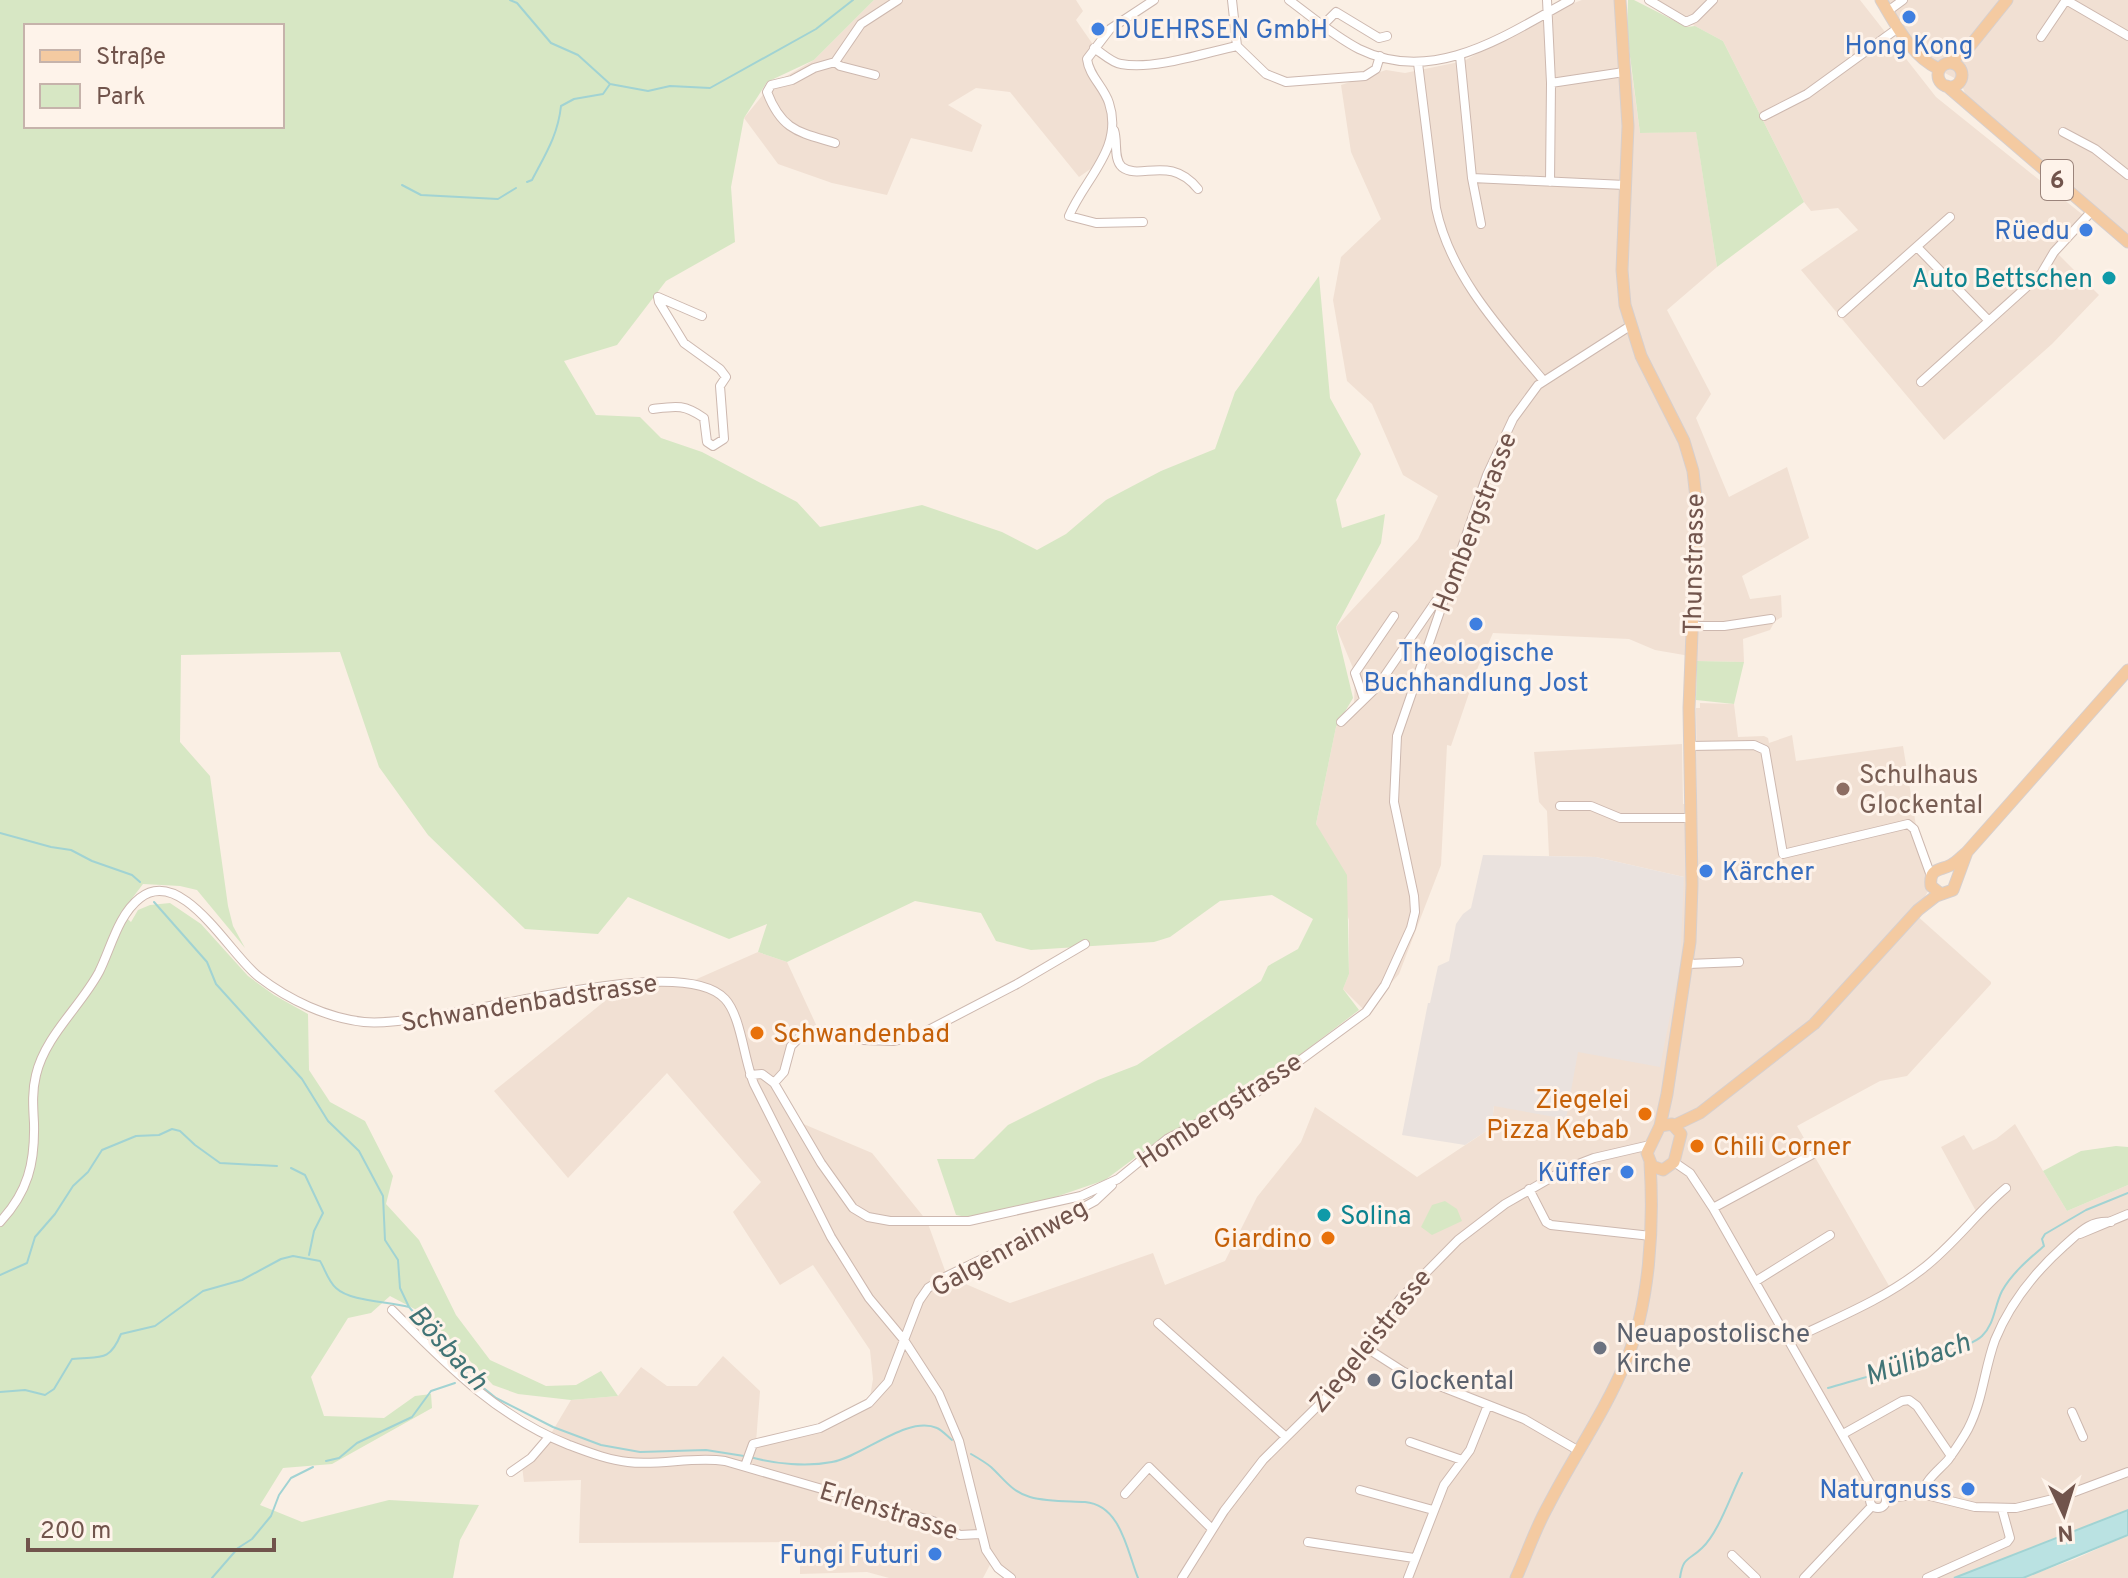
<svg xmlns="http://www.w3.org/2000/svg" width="2128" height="1578" font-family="Overpass,sans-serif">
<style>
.residential{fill:#f1e0d3}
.industrial{fill:#eae2de}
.green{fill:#d7e7c4;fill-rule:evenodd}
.water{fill:#bae2e2;stroke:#a1d3d3;stroke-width:2}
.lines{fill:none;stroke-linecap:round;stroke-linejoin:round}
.stream{stroke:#a1d3d3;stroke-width:2}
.minor-casing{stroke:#cdb8af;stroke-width:10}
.major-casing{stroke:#d7cfcd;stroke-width:13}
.minor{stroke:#fff;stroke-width:8}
.major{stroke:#f4caa1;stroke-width:11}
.shop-dot{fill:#3f7fe0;stroke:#fef3ea;stroke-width:3}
.culture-dot{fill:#0f9aa8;stroke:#fef3ea;stroke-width:3}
.education-dot{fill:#8d6e63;stroke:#fef3ea;stroke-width:3}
.food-dot{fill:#e8710a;stroke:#fef3ea;stroke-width:3}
.worship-dot{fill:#6b7280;stroke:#fef3ea;stroke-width:3}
.labels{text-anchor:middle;stroke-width:6;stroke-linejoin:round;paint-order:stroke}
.shield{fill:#fef3ea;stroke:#9b847b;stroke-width:2}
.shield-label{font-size:24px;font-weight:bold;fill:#71544c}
.shop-label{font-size:26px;fill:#366cbe;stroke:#fef3ea;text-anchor:end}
.culture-label{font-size:26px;fill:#0d838f;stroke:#fef3ea;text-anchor:end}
.street-label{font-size:26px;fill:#71544c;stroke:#fef3ea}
.education-label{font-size:26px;fill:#785e54;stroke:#fef3ea;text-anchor:start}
.food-label{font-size:26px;fill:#c56008;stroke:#fef3ea;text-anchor:start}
.worship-label{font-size:26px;fill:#5b616d;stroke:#fef3ea;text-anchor:start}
.water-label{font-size:28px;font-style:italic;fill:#417476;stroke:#fef3ea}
</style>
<rect width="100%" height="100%" fill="#faefe4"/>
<!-- residential -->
<path class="residential" d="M874,0H1076L1083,11L1076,20L1094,46L1091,74L1109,101L1114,130L1102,161L1079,177L1010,92L976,88L948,105L982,125L972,152L911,138L887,195L832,183L778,164L744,118L771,85L814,60Z
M1582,0H1622L1640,133L1696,131L1717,267L1667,310L1711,394L1696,418L1729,497L1787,467L1809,538L1742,576L1750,599L1781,595L1782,617L1775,621L1770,630L1743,639L1744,662L1697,661L1684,655L1655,650L1629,639L1493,633L1478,667L1451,746L1447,745L1441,865L1399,974L1366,1012L1343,989L1349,974V920L1316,824L1336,727L1354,708L1355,673L1336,627L1418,539L1438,496L1403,475L1372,404L1347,381L1333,300L1341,257L1381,219L1351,152L1341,85L1386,70L1405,73L1464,61L1547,13Z
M1646,0H1860L1936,97L2088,219L2058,254L2099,295L2052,344L1944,440L1801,270L1858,230L1838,208L1811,211L1804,202L1723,41Z
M1881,0H2128V242L1970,105L1960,81L1926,63Z
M1700,703L1734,704L1738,737L1764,736L1768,738L1769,743L1792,735L1796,761L1903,746L1920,850L1931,886L1915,914L1991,982V984L1907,1076L1880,1081L1797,1126L1892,1291L1907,1281L1977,1213L1941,1147L1964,1135L1973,1150L1996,1139L2015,1124L2067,1211L2128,1185V1510L1954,1578H1011L992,1561L983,1578H889L867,1572L800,1574V1542L579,1543L581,1480L524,1482L522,1466L549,1437L571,1400L618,1396L641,1367L667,1386H697L723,1356L760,1391L756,1442L803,1434L869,1403L873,1379L870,1350L813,1265L780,1285L733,1212L761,1182L667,1073L568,1178L494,1091L627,983L690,982L758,952L787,962L819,1031L802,1035L775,1083L794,1120L872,1153L927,1221L947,1276L1010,1303L1153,1253L1165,1285L1225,1261L1257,1197L1301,1142L1315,1107L1417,1177L1491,1128L1494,1106L1578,1051L1684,877L1596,857L1549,856L1547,811L1539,802L1534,752L1682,744L1683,804H1697L1696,708H1700Z
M2128,1535V1578H2023L2075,1559Z"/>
<!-- industrial -->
<path class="industrial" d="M1483,855L1596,857L1684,877L1680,966L1660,1067L1578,1052L1566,1119L1494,1106L1491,1128L1465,1145L1402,1135L1428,1003H1430L1438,966L1449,961L1456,924L1463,914L1471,908Z"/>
<!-- green -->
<path class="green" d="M0,0H874L814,60L767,82L744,118L731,187L735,242L666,281L617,345L564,361L596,415L640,417L661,438L702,452L797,502L820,527L922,505L1002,532L1037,550L1066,534L1106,500L1161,471L1215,449L1235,392L1319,276L1330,398L1361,454L1336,500L1342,528L1385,514L1381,543L1336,627L1353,698L1336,727L1316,824L1347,875L1349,974L1343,989L1359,1010L1251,1092L1167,1134L1105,1180L1035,1204L967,1217L956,1215L937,1159H974L1008,1125L1098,1080L1137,1065L1261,981L1268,966L1298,949L1313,919L1272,895L1220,901L1170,937L1154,942L1031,950L996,941L981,913L915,901L787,962L758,952L767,924L729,939L628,897L598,934L525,929L428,835L379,767L340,652L181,655L180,742L210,776L228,906L233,926L245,948L197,890L180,886L143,884L121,913L131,922L138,910L150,905L170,903L201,924L248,976L274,995L308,1014L309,1070L330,1102L365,1121L393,1176L386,1204L419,1240L456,1315L490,1360L546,1386L576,1385L601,1371L618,1396L571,1400L518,1394L493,1385L426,1315L390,1296L371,1313L348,1318L311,1377L324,1416L384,1418L415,1396L431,1394L432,1408L332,1464L283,1468L260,1505L302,1522L389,1500L479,1505L460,1540L453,1578H0ZM26,26H282V126H26Z
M1628,0H1634L1687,27L1695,26L1723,41L1804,202L1717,267L1696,132L1640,133L1627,33Z
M1697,661L1744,662L1734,704L1696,700Z
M2116,1146L2128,1147V1185L2067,1211L2043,1171L2081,1151Z
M1445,1201L1457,1209L1462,1221L1432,1235L1421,1227L1432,1205Z"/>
<!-- water -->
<path class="water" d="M2128,1510V1535L2023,1578H1954Z"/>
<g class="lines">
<!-- stream -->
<path class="stream" d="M510,0L517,3L551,43L578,55L610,84L648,91L670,86L710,88L816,29L853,0
M527,182L532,180C545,155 558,135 561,106L574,99L603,94L610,84
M402,185L421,195L498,199L516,188
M0,833L51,847L71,850L92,861L132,875L140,882
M154,902L207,962L216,984L302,1079L328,1121L359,1151L383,1196L385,1240L398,1260L400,1288L409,1307L470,1377L496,1398L553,1427L601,1445L640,1452L706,1450L744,1456
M291,1168L305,1175L323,1213L314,1231L309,1255
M0,1275L27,1263L35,1237L55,1214L73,1186L88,1172L102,1150L136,1136L159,1135L172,1129L180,1131L195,1145L220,1163L277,1166
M1828,1388C1856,1379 1966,1352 1982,1336C1995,1323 1994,1307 2002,1291C2012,1273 2029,1259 2044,1246L2042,1239L2045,1234L2086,1210L2128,1193
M0,1392L25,1390L45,1395L54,1389L72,1359C100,1356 109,1363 121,1334L155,1326L203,1291L242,1280L281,1259L293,1256L320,1261C325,1269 328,1281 336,1288C351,1302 388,1301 409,1307
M971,1454C978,1458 985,1462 991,1467C1004,1479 1012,1492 1030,1497C1048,1502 1067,1501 1085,1502C1121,1505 1127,1551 1138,1578
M750,1457C775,1464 807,1467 832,1462C862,1457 907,1415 937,1428C942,1430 948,1437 952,1440
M326,1461L339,1458L357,1443L412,1417L431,1391L455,1383
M212,1578L238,1548L252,1539L271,1516L279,1495L291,1478L313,1467
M1680,1578C1683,1556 1689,1561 1702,1548C1719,1532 1731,1494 1742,1473"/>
<defs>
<path id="minor" d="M1289,0C1312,17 1334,36 1359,49C1434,86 1506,35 1570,0
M1547,0L1551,83L1550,182
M1649,0L1686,22L1695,18L1713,0
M1888,11L1903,0
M1323,25L1336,12L1379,38L1387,36
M2041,37L2066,0L2128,36
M1237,46L1266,74L1286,82L1365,76L1376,69L1380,56
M1094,48C1102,53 1112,63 1121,64C1155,70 1204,53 1237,46L1232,0
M1460,56L1472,178L1481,224
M835,62L840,66L875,75
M1418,63L1436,208C1450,275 1500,329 1543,380
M1551,83L1624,72
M1764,116L1807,94L1898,28
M1114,130C1118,141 1113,159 1122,167C1140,181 1170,154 1198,189
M2063,132L2095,149L2128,175
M835,143C799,132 782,131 767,92L771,85L792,80L814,68L835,62L861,24L898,0
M1472,178L1625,185
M1143,222L1096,223L1069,216C1085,178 1124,148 1109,103C1104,87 1089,76 1087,59L1110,29L1154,0
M1917,247L1989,321
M1842,313L1950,217
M1921,382L2041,274L2054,252L2092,211
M653,409C676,406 684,404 704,418L707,442L713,446L724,439L720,386L726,377L720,369L684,343L659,302L658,297L702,316
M1693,626H1724L1771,619
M1364,699L1355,673L1394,616
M1341,722L1377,687L1436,601L1447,594
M1689,746L1754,745L1765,750L1783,854L1908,824L1914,829L1931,876
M1560,806H1591L1620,818H1690
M1688,964L1739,962
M750,1075L762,1074L774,1083L821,1163L853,1208L868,1217L890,1221H969L1081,1196L1118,1179L1167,1139L1253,1095L1366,1012L1385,985L1411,928L1415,912L1414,896L1394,802L1397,736L1487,475L1513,419L1538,385L1630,326
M774,1083L784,1072L791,1046L802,1035L819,1031L863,1040L893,1041L917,1036L1017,984L1085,944
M1674,1162L1690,1173L1713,1208L1875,1492
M1529,1189L1546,1222L1551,1225L1651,1236
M1713,1208L1811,1155
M0,1222C28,1192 35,1163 34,1123C33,1106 32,1091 36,1075C45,1036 81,1006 99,972C111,948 118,915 140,898C182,865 230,955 259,977C289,1000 327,1018 364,1022C441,1029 678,947 725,999C741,1016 744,1060 754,1084L831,1237L869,1298L904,1340L939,1394L959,1441L986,1550L998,1568L1011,1578
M2080,1234L2128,1214
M1756,1281L1830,1235
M392,1310C446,1364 496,1416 569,1445C588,1452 608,1460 628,1462C660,1466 693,1456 725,1461L933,1521L960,1535L980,1534
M1158,1323L1286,1437
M1789,1341C1834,1319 1881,1301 1921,1270C1953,1246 1976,1213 2006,1188
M1365,1347L1404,1372L1524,1419L1579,1451
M2072,1412L2083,1437
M1843,1434L1902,1401L1909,1400L1917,1406L1951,1456
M1410,1442L1462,1460
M745,1466L753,1444L820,1428L869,1403L888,1382L919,1301L928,1288L947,1276L1036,1233L1095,1201L1112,1185
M511,1472L531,1458L549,1437
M1360,1490L1433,1510
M1870 1500a8 8 0 1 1 16 0a8 8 0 1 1-16 0Z
M1125,1494L1149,1467L1212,1529
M1922,1494C1926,1479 1938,1471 1948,1460C1955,1450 1962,1440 1968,1429C1983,1400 1984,1370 1995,1340C2010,1303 2035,1272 2064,1246C2079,1233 2089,1220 2111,1222
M1887,1498L1922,1494L1975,1507L2016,1508L2061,1497L2128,1472
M1308,1542L1414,1558
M1732,1555L1756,1578
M1182,1578L1224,1511L1263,1460L1333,1391L1400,1299L1458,1240L1505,1204L1568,1168L1594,1158L1650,1145
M1408,1578L1444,1485L1470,1450L1488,1405
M1804,1578L1872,1506
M1927,1578L2007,1542L2010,1538L2002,1509"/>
<path id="major" d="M1620,0L1628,126L1622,270L1625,305L1641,356L1684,441L1693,471L1697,507L1689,708L1692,885L1690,942L1667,1094L1660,1126L1647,1153L1652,1166L1663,1170L1674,1162L1681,1134L1672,1124L1660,1126
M1881,0C1896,25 1912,57 1939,69
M1949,63L1970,46L2007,0
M1938 75a12 12 0 1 1 24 0a12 12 0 1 1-24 0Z
M1947,86L2128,242
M1941,894L1931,886C1929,868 1939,871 1951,865C1957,862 1962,856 1967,852L2128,670
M1675,1125L1700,1113L1814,1024L1918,910L1936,896L1953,890L1967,852
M1516,1578C1527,1554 1535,1529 1548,1506C1573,1457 1605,1412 1626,1361C1650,1304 1654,1225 1650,1163"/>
</defs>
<!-- minor casing -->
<use href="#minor" class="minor-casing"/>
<!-- major casing -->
<use href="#major" class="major-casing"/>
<!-- minor -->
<use href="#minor" class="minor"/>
<!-- major -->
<use href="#major" class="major"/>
</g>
<!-- markers -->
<g class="shop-dot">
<circle cx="1909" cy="17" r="8"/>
<circle cx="1098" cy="29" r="8"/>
<circle cx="2086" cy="230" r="8"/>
<circle cx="1476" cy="624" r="8"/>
<circle cx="1706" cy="871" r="8"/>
<circle cx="1627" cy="1172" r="8"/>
<circle cx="1968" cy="1489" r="8"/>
<circle cx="935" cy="1554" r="8"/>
</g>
<g class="culture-dot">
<circle cx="2109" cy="278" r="8"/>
<circle cx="1324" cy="1215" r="8"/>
</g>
<circle class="education-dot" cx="1843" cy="789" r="8"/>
<g class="food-dot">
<circle cx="757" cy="1033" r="8"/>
<circle cx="1645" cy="1114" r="8"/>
<circle cx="1697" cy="1146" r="8"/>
<circle cx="1328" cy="1238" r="8"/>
</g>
<g class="worship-dot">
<circle cx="1600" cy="1348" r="8"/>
<circle cx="1374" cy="1380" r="8"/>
</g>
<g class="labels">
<!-- shield labels -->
<rect class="shield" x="2041" y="160" width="32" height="40" rx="6"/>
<g class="shield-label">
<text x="2057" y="188">6</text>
</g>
<!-- shop labels -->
<g class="shop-label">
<text x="1114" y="38" text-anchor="start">DUEHRSEN GmbH</text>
<text x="1909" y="54" text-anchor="middle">Hong Kong</text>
<text x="2070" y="239">Rüedu</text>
<text x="1476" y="661" text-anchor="middle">Theologische<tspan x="1476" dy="30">Buchhandlung Jost</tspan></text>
<text x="1722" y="880" text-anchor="start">Kärcher</text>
<text x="1611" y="1181">Küffer</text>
<text x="1952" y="1498">Naturgnuss</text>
<text x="919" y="1563">Fungi Futuri</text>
</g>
<!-- culture labels -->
<g class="culture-label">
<text x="2093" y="287">Auto Bettschen</text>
<text x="1340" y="1224" text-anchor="start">Solina</text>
</g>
<!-- street labels -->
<g class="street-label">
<text transform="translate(1474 522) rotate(-69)" y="9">Hombergstrasse</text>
<text transform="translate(1693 564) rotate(-89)" y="9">Thunstrasse</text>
<text transform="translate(529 1002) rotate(-9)" y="9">Schwandenbadstrasse</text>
<text transform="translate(1219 1110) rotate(-33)" y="9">Hombergstrasse</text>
<text transform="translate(1009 1247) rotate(-29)" y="9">Galgenrainweg</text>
<text transform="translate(1370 1340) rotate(-51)" y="9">Ziegeleistrasse</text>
<text transform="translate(889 1510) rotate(17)" y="9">Erlenstrasse</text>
</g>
<!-- education labels -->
<g class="education-label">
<text x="1859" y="783">Schulhaus<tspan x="1859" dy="30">Glockental</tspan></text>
</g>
<!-- food labels -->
<g class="food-label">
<text x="773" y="1042">Schwandenbad</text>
<text x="1629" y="1108" text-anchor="end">Ziegelei<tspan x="1629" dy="30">Pizza Kebab</tspan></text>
<text x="1713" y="1155">Chili Corner</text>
<text x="1312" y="1247" text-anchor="end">Giardino</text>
</g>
<!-- worship labels -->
<g class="worship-label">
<text x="1616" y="1342">Neuapostolische<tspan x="1616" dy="30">Kirche</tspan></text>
<text x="1390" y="1389">Glockental</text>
</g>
<!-- water labels -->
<g class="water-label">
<text transform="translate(449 1347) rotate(48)" y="10">Bösbach</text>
<text transform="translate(1917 1358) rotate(-19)" y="10">Mülibach</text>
</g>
</g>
<!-- legend -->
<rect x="24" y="24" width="260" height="104" fill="#fef3ea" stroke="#c6b3ab" stroke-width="2"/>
<rect x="40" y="50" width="40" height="12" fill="#f4caa1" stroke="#c6b3ab" stroke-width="2"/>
<text x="96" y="64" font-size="24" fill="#71544c">Straße</text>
<rect x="40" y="84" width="40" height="24" fill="#d7e7c4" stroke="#c6b3ab" stroke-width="2"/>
<text x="96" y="104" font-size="24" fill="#71544c">Park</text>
<!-- north arrow -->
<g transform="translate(2064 1514) rotate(176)" stroke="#fef3ea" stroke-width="6" paint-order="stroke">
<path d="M0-6L14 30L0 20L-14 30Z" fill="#71544c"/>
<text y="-12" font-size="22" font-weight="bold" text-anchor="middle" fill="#71544c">N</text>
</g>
<!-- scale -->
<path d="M28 1538v12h246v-12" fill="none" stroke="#71544c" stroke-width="4"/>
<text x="40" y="1538" font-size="24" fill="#71544c" stroke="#fef3ea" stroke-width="6" paint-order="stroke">200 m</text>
</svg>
